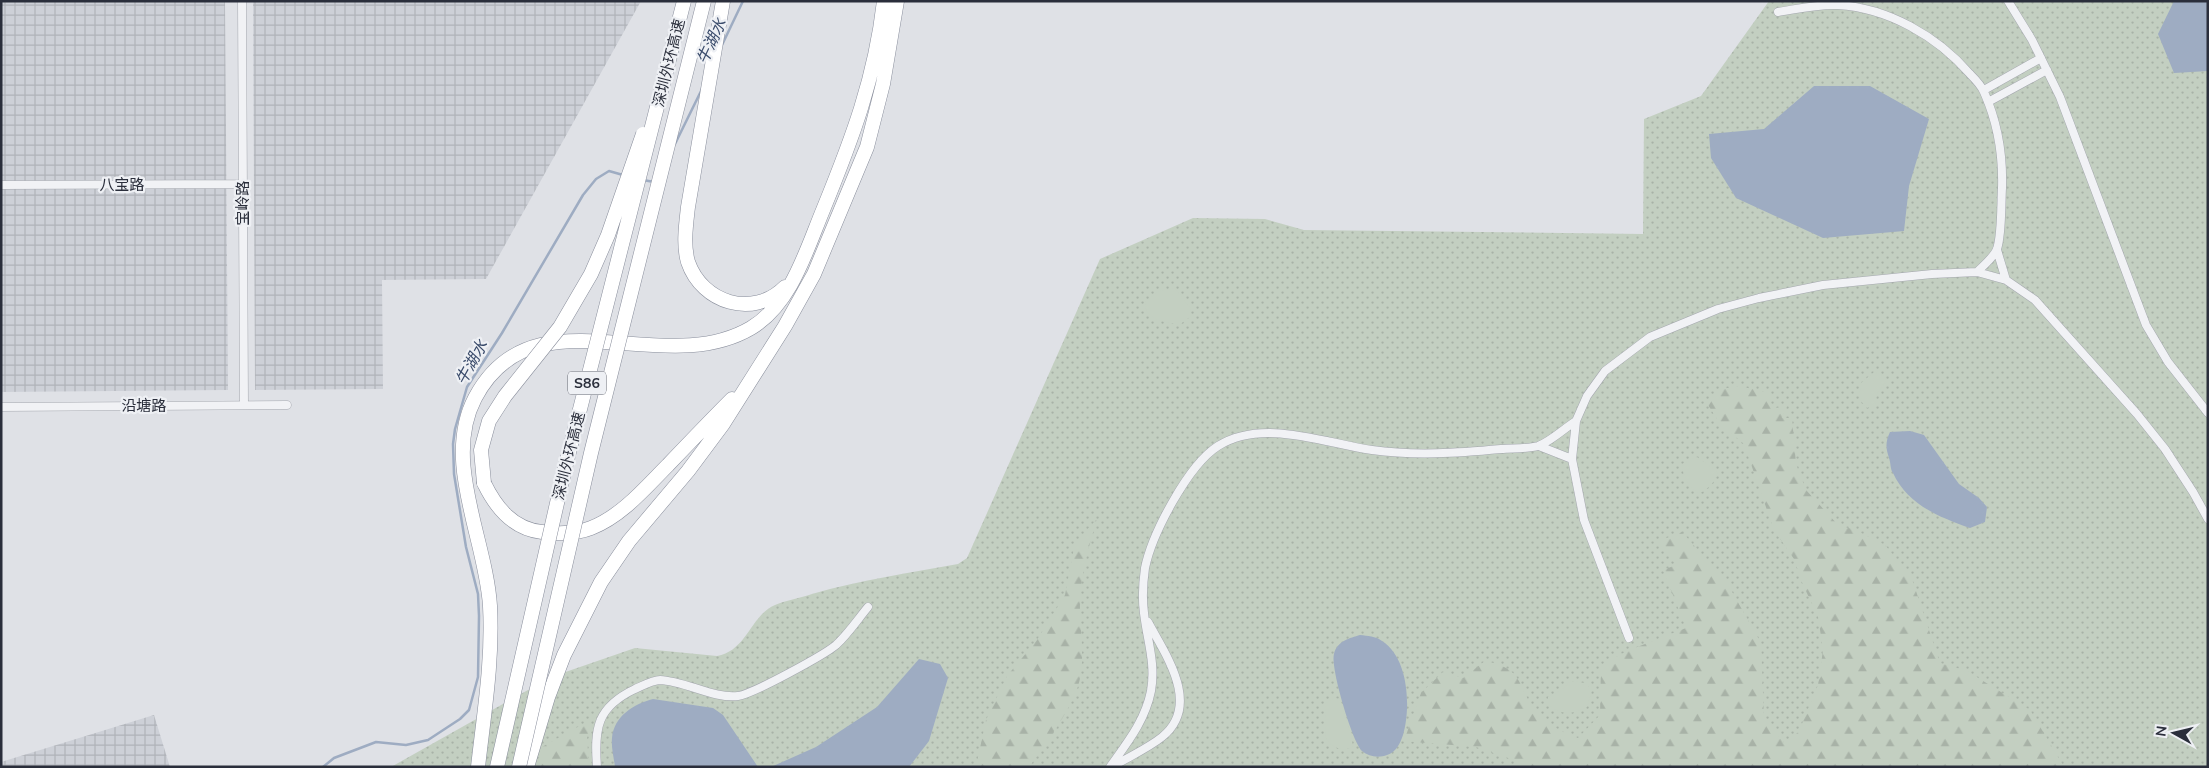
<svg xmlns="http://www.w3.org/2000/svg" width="2209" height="768" font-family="Mulish,'Noto Sans SC',sans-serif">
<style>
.industrial{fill:url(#industrial-grid)}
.grass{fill:url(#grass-dots)}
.forest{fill:url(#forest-firs)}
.green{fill:#c3cfc1}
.water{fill:#9eacc2}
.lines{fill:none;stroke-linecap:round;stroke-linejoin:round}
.stream{stroke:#9eacc2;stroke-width:2.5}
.street-casing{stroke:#a5a8af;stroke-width:9}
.highway-casing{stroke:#888d9b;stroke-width:15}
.street{stroke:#f1f2f5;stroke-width:8}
.highway{stroke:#fff;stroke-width:14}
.highway-bridge-casing{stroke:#888d9b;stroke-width:15;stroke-linecap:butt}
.highway-bridge{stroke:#fff;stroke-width:14}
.labels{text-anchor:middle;stroke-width:4.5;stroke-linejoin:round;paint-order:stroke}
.shield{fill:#eef0f4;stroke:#656872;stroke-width:1}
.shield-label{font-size:14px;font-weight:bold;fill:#2a2e3b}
.street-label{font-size:15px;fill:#2a2e3b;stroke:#eef0f4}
.water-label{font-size:16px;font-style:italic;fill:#394a6a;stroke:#eef0f4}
</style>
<defs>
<pattern id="industrial-grid" width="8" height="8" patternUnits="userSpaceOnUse" patternTransform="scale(1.25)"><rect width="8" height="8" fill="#cdd0d7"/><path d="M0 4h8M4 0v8" fill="none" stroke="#b0b3b9"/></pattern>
<pattern id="grass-dots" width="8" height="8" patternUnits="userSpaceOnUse" patternTransform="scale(1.25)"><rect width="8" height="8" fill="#c3cfc1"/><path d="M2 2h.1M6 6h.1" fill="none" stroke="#a8b2a7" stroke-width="1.8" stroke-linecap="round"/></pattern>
<pattern id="forest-firs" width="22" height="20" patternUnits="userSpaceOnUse" patternTransform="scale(1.25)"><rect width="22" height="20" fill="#c3cfc1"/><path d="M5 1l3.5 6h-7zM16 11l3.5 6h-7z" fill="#a8b2a7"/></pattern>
</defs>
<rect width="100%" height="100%" fill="#dfe1e6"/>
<!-- industrial -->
<path class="industrial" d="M1,1H225L228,390L1,392Z
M253,1H641L486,279L382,280L383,389L255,390Z
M154,715L170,767H1V762Z"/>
<!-- grass -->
<path class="grass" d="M1769,1H2208V767H391L551,677L635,648L717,656C747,651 750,616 775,605C787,600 800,598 812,594C860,580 909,573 958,564L967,558L1100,259L1193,218L1265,219L1304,230L1643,234L1644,119L1701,96Z"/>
<!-- forest -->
<path class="forest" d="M1739,386L1770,393L1771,409L1787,406L1782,418H1792L1796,464L1806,490L1839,526L1853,529L1885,545L1912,579L1940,663L1967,671L2030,710L2064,767H1517L1514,760L1476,747L1404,741L1421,693L1443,672L1463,678L1485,661C1527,670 1515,686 1536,711C1547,725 1562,732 1578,738L1600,715L1601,665L1627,651L1686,628L1663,570L1676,565L1659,541L1682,532L1727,583L1761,643L1764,719L1786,745L1799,731L1818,685L1823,650L1818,616L1803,585L1794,559L1774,530L1744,444L1721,425L1708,405L1722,389Z
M1097,519C1089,546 1081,572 1080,601C1079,629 1087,662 1077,689C1066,717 1047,742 1029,767H976L986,720L1007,676L1037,640L1065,595L1075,543Z
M592,719L587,738L589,767H538L542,747Z"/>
<!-- green -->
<path class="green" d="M1175,288L1191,309L1190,317L1179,325C1165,321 1142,320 1146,301L1159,291Z
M1874,372L1884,376L1886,382L1877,394L1875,404L1867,408L1859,399L1861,383Z
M1697,457L1718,472C1717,480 1706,492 1698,493C1689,486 1682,475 1682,464Z
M1571,681L1585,683L1592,690L1587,707C1572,715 1560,716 1547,703L1548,697L1561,690Z
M1334,698L1340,699L1351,734L1353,747C1344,752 1331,748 1326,738C1325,735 1325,707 1326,703Z"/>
<!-- water -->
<path class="water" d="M2174,1H2208V71L2174,73L2158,34Z
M1814,86H1870L1929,119L1909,186L1904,231L1823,238L1736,198L1711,158L1709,134L1764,129Z
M1910,431L1924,435L1959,484L1979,498L1987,507L1985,522L1970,528C1939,517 1908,505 1893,473C1890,469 1891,463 1889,458C1886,448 1885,443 1890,432Z
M1360,635C1368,636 1375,636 1382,641C1409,658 1411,708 1403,735C1400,744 1396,752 1387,755C1379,758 1369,757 1362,751C1352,741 1330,667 1334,654C1337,641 1350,638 1360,635Z
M919,659L940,664L948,678L929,741L909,767H771L816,747L877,707Z
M653,699L713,708L723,715L758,767H615C614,758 611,747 612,738C614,716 634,704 653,699Z"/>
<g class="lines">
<!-- stream -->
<path class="stream" d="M722,45L743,1
M675,144L702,89
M643,180L654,182
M323,767L334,758L376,742L406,745L428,740L460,719L469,710L478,677L479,616L478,594L466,547L454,474L453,444L455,429L467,387L502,333L583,195L596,179L609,171L623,175"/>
<defs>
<path id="street" d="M242,1L244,405
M2008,1L2032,40L2060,97L2146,325L2168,362L2208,413
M1984,90L2041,58
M1988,102L2047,70
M1,185L243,184
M1997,250L2006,280
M1977,272L2006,280L2035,300L2137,414L2165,449L2193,492L2208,519
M1,407L287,405
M1539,446L1572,459
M1629,638L1584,520L1572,459L1576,421L1587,396L1605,371L1650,337L1718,309L1759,298L1823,285L1932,274L1977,272C1983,266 1994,257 1997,249C2002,234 2001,204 2002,188C2003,156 1997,121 1984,92C1981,85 1975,79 1970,74C1937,36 1888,8 1838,5C1818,4 1797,9 1778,12
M597,767C594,728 597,707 635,689C642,686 653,680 660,680C685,681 714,699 738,696C753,694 824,655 836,645C848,634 858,619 868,607
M1110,767C1127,743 1145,721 1151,691C1156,663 1147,640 1144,613C1142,598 1143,582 1145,568C1152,534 1188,465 1218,446C1263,418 1324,443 1372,450C1415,456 1458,453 1501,449C1512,448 1527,449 1538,446C1550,442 1566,427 1576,421
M1112,767C1128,757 1147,749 1162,737C1202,705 1165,654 1148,622"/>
<path id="highway" d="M723,1L688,207C686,225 683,245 688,262C702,303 753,319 785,287
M484,483C496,508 513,529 542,532C559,534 576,534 591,528C622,516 646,487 668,465C689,443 710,421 732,399
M478,767C484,713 493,660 490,606C486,539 442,461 475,398C533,288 661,381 751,328C791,304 806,251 823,210C852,139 875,79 884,1
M527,767L548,697L564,655L601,582L629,541L688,471L723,424L785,326L814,274L867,147L883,84L897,1"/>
</defs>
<!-- street casing -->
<use href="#street" class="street-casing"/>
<!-- highway casing -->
<use href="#highway" class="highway-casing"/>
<!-- street -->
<use href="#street" class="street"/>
<!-- highway -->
<use href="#highway" class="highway"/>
<defs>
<path id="highway-bridge" d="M484,483L481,450L489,421L505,396L560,327L591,274L608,235L643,134
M497,767L565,468L684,1
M519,767L591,453L704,1"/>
</defs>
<!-- highway-bridge casing -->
<use href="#highway-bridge" class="highway-bridge-casing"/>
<!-- highway-bridge -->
<use href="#highway-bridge" class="highway-bridge"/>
</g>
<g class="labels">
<!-- shield labels -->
<rect class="shield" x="568" y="371.5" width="38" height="23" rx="4"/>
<g class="shield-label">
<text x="587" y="388">S86</text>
</g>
<!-- street labels -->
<g class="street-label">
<text transform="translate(669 63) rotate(-76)" y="5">深圳外环高速</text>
<text x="122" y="190">八宝路</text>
<text transform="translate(243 203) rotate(-90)" y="5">宝岭路</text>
<text x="144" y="411">沿塘路</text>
<text transform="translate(569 456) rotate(-76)" y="5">深圳外环高速</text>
</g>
<!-- water labels -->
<g class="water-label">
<text transform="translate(711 41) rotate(-65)" y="6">牛湖水</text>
<text transform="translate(471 362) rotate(-61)" y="6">牛湖水</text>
</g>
</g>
<!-- border -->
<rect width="2209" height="768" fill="none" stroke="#2a2e3b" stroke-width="5"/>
<!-- north arrow -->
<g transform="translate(2174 733) rotate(278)" stroke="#eef0f4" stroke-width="4" paint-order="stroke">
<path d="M0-4L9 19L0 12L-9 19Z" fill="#2a2e3b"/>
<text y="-8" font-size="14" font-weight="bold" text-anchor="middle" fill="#2a2e3b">N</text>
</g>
</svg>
